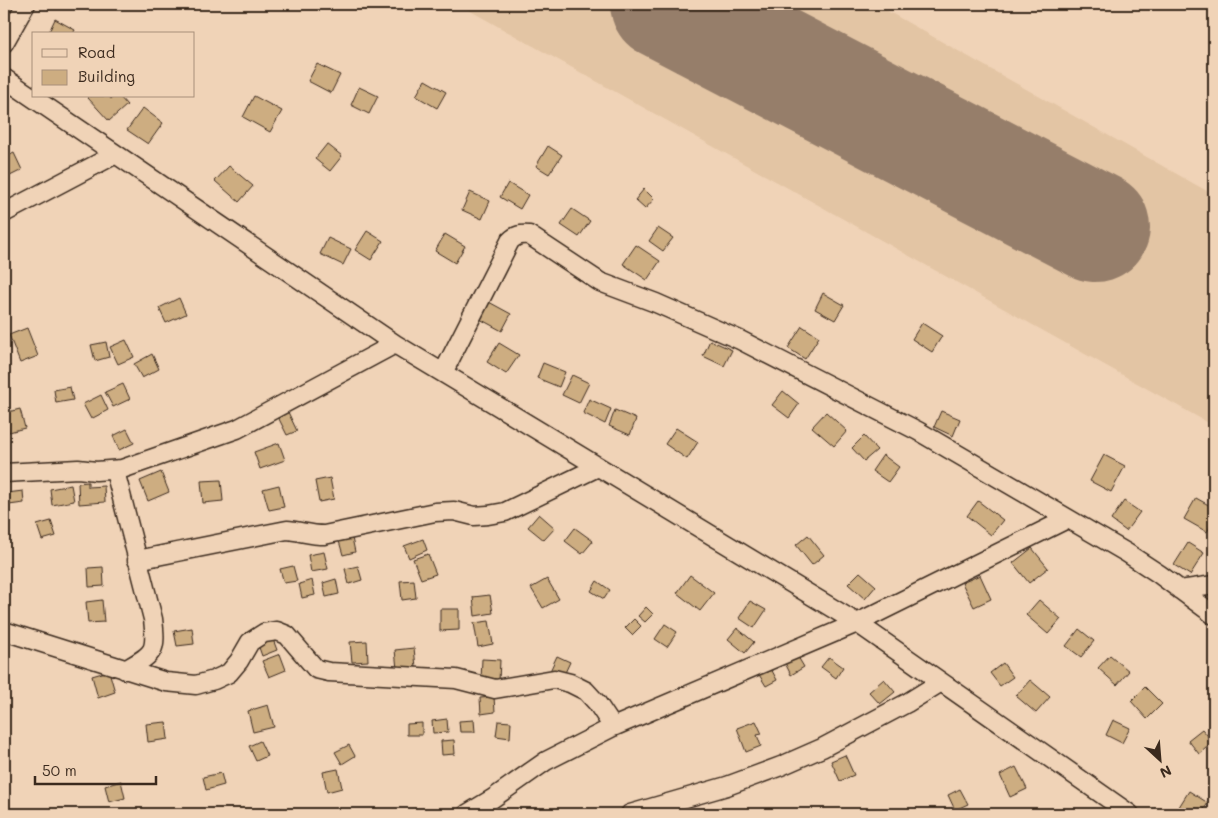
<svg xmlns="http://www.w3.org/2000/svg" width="1218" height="818" font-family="Mali,sans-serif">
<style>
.built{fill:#e3c5a4}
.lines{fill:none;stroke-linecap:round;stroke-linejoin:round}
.runway{stroke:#967e6a;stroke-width:110}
.building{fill:#cdad81;stroke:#3b2a1e}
.minor-casing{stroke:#3b2a1e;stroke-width:21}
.minor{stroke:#f0d3b7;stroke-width:18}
</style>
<rect width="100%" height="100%" fill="#f0d3b7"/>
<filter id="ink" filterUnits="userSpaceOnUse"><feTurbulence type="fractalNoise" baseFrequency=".02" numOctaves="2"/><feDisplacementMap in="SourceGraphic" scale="10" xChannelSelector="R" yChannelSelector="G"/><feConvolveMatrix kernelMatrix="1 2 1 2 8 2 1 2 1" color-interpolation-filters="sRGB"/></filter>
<g filter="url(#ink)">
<!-- built -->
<path class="built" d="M458,4H875L1214,195V426Z"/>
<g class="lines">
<!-- runway -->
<path class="runway" d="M665,4L1095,227"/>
</g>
<!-- building -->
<path class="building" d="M55,19L75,30L73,34H48Z
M317,64L340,75L331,93L308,81Z
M425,80L446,92L437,108L416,96Z
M359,87L378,96L369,114L351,105Z
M90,96H109L111,99L114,96H119L127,105L109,121L88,98Z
M254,96L282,111L270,132L243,117Z
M143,108L163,123L148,144L127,130Z
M327,144L342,156L330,171L315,159Z
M548,146L562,155L549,174L536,166Z
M14,153L22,170L4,179V158Z
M229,166L253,186L239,202L215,181Z
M508,183L528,195L520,209L500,197Z
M644,189L654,199L645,209L635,200Z
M470,192L490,201L482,219L462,210Z
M572,209L590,221L579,237L561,225Z
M658,228L673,238L663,251L649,241Z
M367,231L383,241L371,260L355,250Z
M445,234L465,246L455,263L435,251Z
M328,238L351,249L343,265L320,254Z
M636,245L660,261L647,280L623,264Z
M823,293L844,305L835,320L815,309Z
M179,298L186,314L166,323L159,308Z
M487,301L511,314L502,331L478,318Z
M922,323L942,336L932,352L912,339Z
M802,326L819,337L805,359L788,348Z
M27,328L38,356L20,363L9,335Z
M126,340L134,357L118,364L110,347Z
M710,340L732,350L724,366L703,356Z
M106,342L109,357L95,361L91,345Z
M499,343L519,355L506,374L487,362Z
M152,354L159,369L142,378L134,364Z
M543,363L565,372L559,387L537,378Z
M572,375L589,383L579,403L562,395Z
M123,384L130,399L113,407L105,392Z
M70,387L73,400L56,403L54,390Z
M783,391L799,404L789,418L772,405Z
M101,395L108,410L91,419L83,404Z
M589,399L611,409L605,424L583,413Z
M20,409L25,428L9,432L4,413Z
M615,410L636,419L630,435L609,426Z
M941,411L960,419L953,436L934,427Z
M288,412L297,431L287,435L278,417Z
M826,412L847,431L834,446L812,427Z
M676,428L698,442L687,459L665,444Z
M127,429L134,443L119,450L113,436Z
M864,436L877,450L864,461L852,448Z
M279,443L285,460L260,469L254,452Z
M883,455L899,467L888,482L872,471Z
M1104,455L1125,466L1111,492L1090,481Z
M161,472L169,492L148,501L140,481Z
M330,478L334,499L319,502L315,481Z
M221,480L223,501L203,503L201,481Z
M88,482V487L104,486L105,502L79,504L78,483Z
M71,485L74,501L52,505L50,489Z
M279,485L284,507L269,510L263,489Z
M23,491L24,503L9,505L7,493Z
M1196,498L1214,508V520L1207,532L1184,519Z
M978,501L1003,520L991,535L967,516Z
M1124,501L1140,512L1126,531L1111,520Z
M539,514L555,528L544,540L528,527Z
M51,521L56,536L42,540L37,525Z
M575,528L593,541L582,554L565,541Z
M808,535L824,555L812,565L796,545Z
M352,538L355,552L343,555L339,541Z
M423,539L427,550L409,558L404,546Z
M1188,543L1204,553L1190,575L1174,565Z
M1032,548L1048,568L1029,583L1013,563Z
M324,552L328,569L311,572L308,555Z
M428,554L436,574L421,579L413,559Z
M293,566L297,581L284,583L280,569Z
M358,566L362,580L349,584L345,569Z
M103,567L104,586L89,587L88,568Z
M860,572L876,586L865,599L848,584Z
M690,575L714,593L700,611L677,593Z
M980,575L991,599L974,607L962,583Z
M336,579L339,594L326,597L323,583Z
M547,579L559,599L543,608L531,588Z
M312,580L315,595L302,598L299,584Z
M414,580L416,598L402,600L400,581Z
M597,581L610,590L604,599L591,591Z
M490,595L493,613L475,616L473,597Z
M102,600L104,622L88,623L86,602Z
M1039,600L1061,619L1048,634L1026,615Z
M750,601L766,610L754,628L739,618Z
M646,607L653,614L645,622L638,616Z
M440,609H459V630L440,631Z
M634,619L641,626L632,635L625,628Z
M489,621L493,644L478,647L474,623Z
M665,624L677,632L667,647L655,639Z
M192,628L194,644L177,646L174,631Z
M737,628L754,642L745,653L728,639Z
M1079,629L1094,641L1081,657L1066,646Z
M271,634L277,650L262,656L256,639Z
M367,641L368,661L352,662L350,642Z
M414,648L416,667L397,669L395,650Z
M795,652L804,667L791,675L783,659Z
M280,654L286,670L269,677L262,661Z
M1110,655L1129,671L1117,685L1098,668Z
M557,656L570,662L563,677L550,671Z
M829,657L843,667L836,678L821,667Z
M482,659L500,660L499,681L481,680Z
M1003,663L1013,677L1000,686L990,673Z
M770,667L777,680L766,686L758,673Z
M109,671L115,692L98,698L92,676Z
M884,679L895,692L880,704L869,692Z
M1030,680L1050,697L1036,713L1016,696Z
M1145,687L1162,704L1147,719L1131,701Z
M494,697L495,712L481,714L480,698Z
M268,705L274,727L253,732L248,711Z
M447,719L448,732L433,733L432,721Z
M474,720L475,732H460L459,721Z
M1113,720L1130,728L1122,743L1106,735Z
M498,721L511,722L510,738L496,736Z
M756,721L762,734L757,735L761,746L746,752L737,728Z
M166,722L168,739L148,742L146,724Z
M422,723V735H407V724Z
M1202,729L1213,742L1199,754L1188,740Z
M454,740L455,754L442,755L441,741Z
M260,741L267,756L256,761L249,746Z
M349,745L355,756L342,764L335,752Z
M845,755L854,775L840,781L831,761Z
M1016,767L1027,789L1010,797L1000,775Z
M338,769L342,788L327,792L323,772Z
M221,773L224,785L206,790L203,777Z
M121,781L125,798L109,802L105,786Z
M960,789L968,804L955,810L948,795Z
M1189,791L1208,803L1201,814H1184L1177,810Z
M690,806L693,814H679L677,810Z"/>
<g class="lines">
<defs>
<path id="minor" d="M4,43L26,4
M4,78L395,344L857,623L1130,814
M4,213L116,154
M443,373L510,241C516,235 521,234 529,235L600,282L656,303L740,340L918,431L1127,553L1159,574L1214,615
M115,471L153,619C157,653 154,653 125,670
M4,473L78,469L96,471L122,469L237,429L395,344
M137,560L287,530C299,531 311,535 324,535L435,512L454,511L474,516L488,515L505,512L598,467
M1180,590L1214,585
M4,631L166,682L196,685L214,680L229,673L239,661L250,642L264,633L277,631L287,635L316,669L329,672L456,679L495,689L554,679L570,683L586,691L597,703L613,727
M467,814L492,799L546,761L613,727L857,623L1067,519
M630,814L727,786L781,766L822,748L907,703L941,682"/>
</defs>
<!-- minor casing -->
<use href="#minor" class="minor-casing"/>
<!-- minor -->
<use href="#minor" class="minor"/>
</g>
</g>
<!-- margin -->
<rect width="1218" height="818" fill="none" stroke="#f0d3b7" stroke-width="20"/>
<rect x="10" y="10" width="1198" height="798" fill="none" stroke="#3b2a1e" stroke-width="2" filter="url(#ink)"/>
<!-- legend -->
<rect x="32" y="32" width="162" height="65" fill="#f0d3b7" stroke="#a88f7a"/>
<rect x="42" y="49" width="25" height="8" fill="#f0d3b7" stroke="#a88f7a"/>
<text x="78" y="58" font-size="15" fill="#3b2a1e">Road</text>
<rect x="42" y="70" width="25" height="15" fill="#cdad81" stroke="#a88f7a"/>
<text x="78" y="82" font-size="15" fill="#3b2a1e">Building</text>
<!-- north arrow -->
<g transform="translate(1160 760) rotate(154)" stroke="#f0d3b7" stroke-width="4" paint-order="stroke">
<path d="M0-4L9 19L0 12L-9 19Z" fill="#3b2a1e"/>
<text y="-8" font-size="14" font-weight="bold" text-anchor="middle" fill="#3b2a1e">N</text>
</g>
<!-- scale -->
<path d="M35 776v8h121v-8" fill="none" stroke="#3b2a1e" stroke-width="2.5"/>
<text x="42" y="776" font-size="15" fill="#3b2a1e" stroke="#f0d3b7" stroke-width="4" paint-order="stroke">50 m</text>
</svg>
